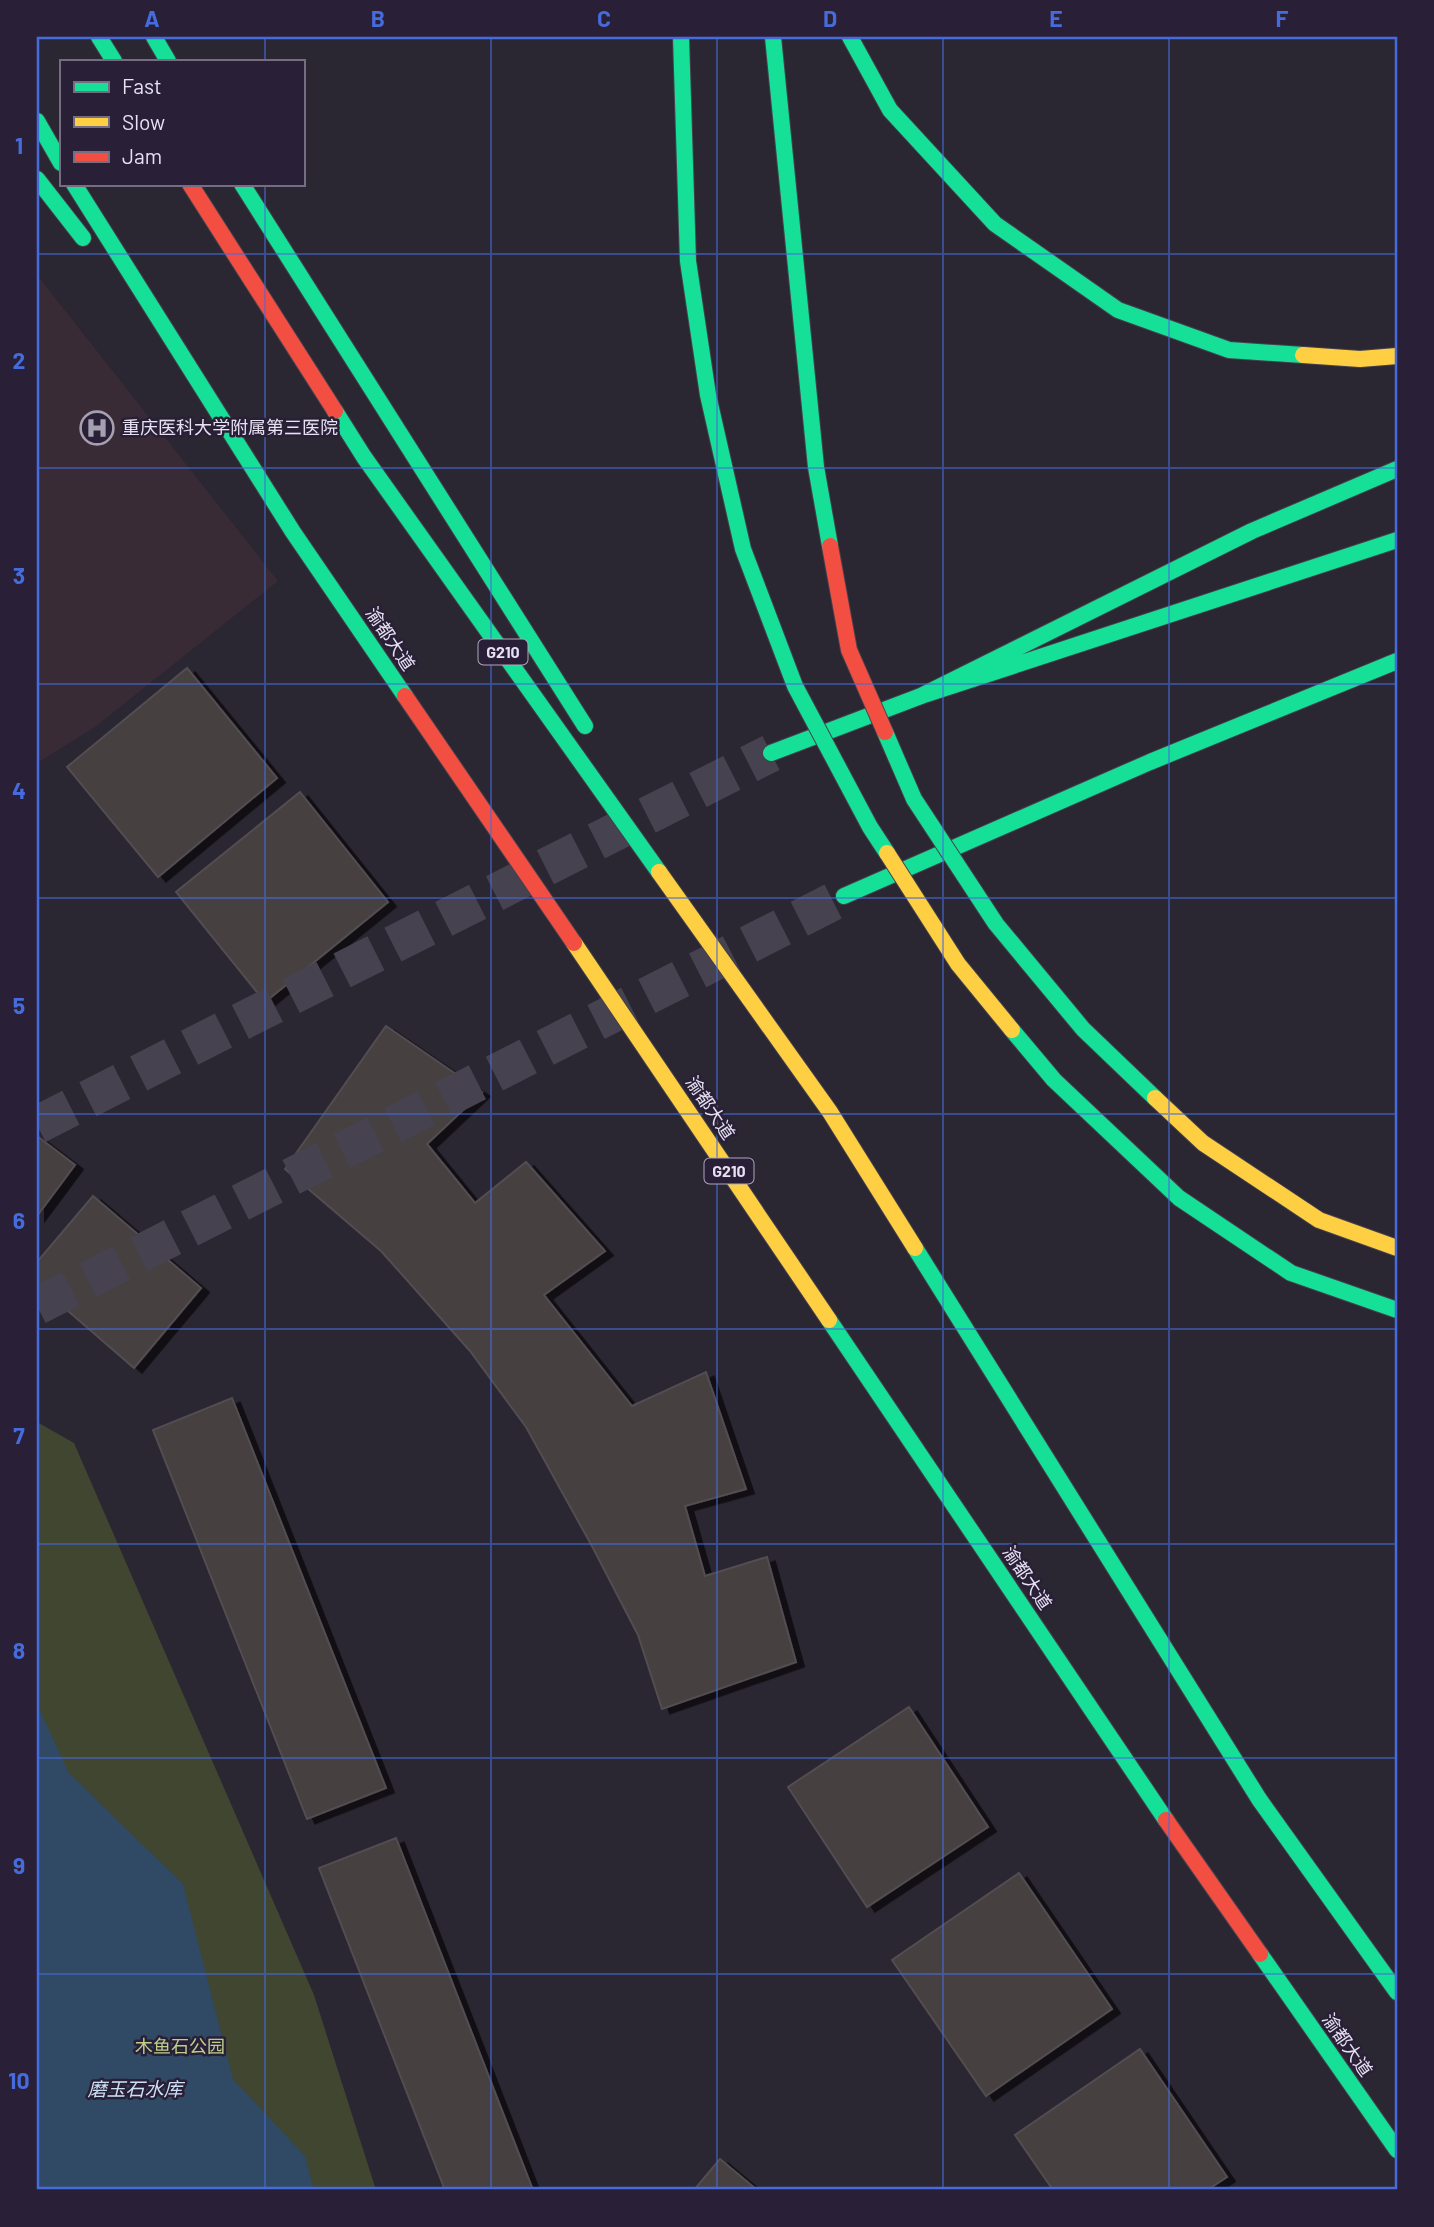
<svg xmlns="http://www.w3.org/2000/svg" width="1434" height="2227" font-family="Barlow,'Noto Sans SC',sans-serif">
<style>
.medical{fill:#392b36}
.green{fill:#40462f}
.water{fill:#304964}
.building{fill:#463f41;stroke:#534d51;stroke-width:2;filter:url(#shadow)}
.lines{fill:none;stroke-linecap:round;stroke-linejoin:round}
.primary-tunnel{stroke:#46424f;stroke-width:38;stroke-dasharray:38 19;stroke-linecap:butt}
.fast-casing{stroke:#45424d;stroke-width:18}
.slow-casing{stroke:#45424d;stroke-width:18}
.jam-casing{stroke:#45424d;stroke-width:18}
.fast{stroke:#16e098;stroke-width:16}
.slow{stroke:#ffcf43;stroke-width:16}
.jam{stroke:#f24e42;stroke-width:16}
.fast-bridge-casing{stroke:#45424d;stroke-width:18;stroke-linecap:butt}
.slow-bridge-casing{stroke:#45424d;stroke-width:18;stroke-linecap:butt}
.jam-bridge-casing{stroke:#45424d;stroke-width:18;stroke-linecap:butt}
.fast-bridge{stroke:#16e098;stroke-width:16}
.slow-bridge{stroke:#ffcf43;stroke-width:16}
.jam-bridge{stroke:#f24e42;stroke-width:16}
.grid{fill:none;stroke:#456bdd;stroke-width:2;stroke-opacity:0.55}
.labels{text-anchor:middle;stroke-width:5;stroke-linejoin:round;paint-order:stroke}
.shield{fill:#292038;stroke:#aea7ba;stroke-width:2}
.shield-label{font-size:16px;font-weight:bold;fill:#e7e1f2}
.poi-label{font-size:18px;fill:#e7e1f2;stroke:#292038;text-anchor:start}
.street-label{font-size:18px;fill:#e7e1f2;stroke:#292038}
.park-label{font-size:18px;fill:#bdce8c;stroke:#292038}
.water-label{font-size:19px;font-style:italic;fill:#ccdff4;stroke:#292038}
.neatline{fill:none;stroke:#456bdd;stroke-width:2.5}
.grid-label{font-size:23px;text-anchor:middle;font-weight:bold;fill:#456bdd}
</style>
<defs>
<filter id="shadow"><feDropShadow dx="8" dy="4.5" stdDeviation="0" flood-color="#0009"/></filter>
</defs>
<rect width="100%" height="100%" fill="#2a2632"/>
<!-- medical -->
<path class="medical" d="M37,275L278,581L95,727L37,763Z"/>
<!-- green -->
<path class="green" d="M37,1422L74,1443L314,1995L376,2190H37Z"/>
<!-- water -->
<path class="water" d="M37,1704L69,1773L183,1884L233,2079L305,2156L314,2190H37Z"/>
<!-- building -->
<path class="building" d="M187,668L277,778L158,877L67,767Z
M300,792L388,902L265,1002L176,892Z
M386,1026L482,1092L427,1144L475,1203L526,1162L605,1251L544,1295L632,1406L706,1372L746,1489L685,1506L705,1576L767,1557L796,1662L662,1709L638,1635L593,1548L526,1427L470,1351L381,1251L285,1169Z
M37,1136L75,1165L37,1216Z
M93,1196L201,1288L134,1368L37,1284V1262Z
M232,1398L386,1788L307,1819L153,1430Z
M909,1707L988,1827L867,1907L788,1787Z
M396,1838L533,2190H445L319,1868Z
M1019,1873L1112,2009L986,2096L892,1960Z
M1140,2049L1227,2177L1207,2190H1053L1015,2135Z
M720,2159L757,2190H694Z"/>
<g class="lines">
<!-- primary-tunnel -->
<path class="primary-tunnel" d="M37,1125L771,753
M37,1306L844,896"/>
<defs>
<path id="fast" d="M99,37L114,61
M154,37L168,61
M850,37L890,110L995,224L1118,310L1229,350L1303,355
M37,121L61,163
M37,179L83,238
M74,184L293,532L405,696
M242,184L585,726
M335,411L364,457L659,872
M1389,664L1397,662
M921,696L1252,531L1397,469
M771,753L921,696L1397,540
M844,896L1150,762L1397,661
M915,1248L1259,1799L1397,1992
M829,1320L1166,1820
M1260,1954L1397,2150"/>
<path id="slow" d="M1303,355L1360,359L1397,356
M659,872L830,1112L915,1248
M574,943L829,1320"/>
<path id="jam" d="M190,184L335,411
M405,696L574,943
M1166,1820L1260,1954"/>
</defs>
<!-- fast casing -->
<use href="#fast" class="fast-casing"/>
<!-- slow casing -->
<use href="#slow" class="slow-casing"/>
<!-- jam casing -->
<use href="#jam" class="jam-casing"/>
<!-- fast -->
<use href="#fast" class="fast"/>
<!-- slow -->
<use href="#slow" class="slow"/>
<!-- jam -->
<use href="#jam" class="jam"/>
<defs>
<path id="fast-bridge" d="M681,37L688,261L708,395L743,549L795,686L870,827L887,853
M773,37L816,467L830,546
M885,732L914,799L996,924L1083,1029L1155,1098
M1012,1030L1054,1080L1179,1198L1291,1273L1397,1310"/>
<path id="slow-bridge" d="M887,853L958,964L1012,1030
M1155,1098L1203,1143L1319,1220L1397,1248"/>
<path id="jam-bridge" d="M830,546L849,650L885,732"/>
</defs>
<!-- fast-bridge casing -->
<use href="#fast-bridge" class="fast-bridge-casing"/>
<!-- slow-bridge casing -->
<use href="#slow-bridge" class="slow-bridge-casing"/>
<!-- jam-bridge casing -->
<use href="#jam-bridge" class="jam-bridge-casing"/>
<!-- fast-bridge -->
<use href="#fast-bridge" class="fast-bridge"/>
<!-- slow-bridge -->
<use href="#slow-bridge" class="slow-bridge"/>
<!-- jam-bridge -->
<use href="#jam-bridge" class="jam-bridge"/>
</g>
<!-- grid -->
<path class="grid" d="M265,37V61M491,37V2190M717,37V2190M943,37V2190M1169,37V2190M265,184V2190M37,254H1397M37,468H1397M37,684H1397M37,898H1397M37,1114H1397M37,1329H1397M37,1544H1397M37,1758H1397M37,1974H1397"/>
<!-- icons -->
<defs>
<symbol id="hospital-ring" viewBox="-11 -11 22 22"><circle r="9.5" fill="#292038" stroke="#a5a0af" stroke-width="1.5"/><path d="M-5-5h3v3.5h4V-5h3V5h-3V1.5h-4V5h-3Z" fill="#a5a0af"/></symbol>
</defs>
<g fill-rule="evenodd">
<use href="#hospital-ring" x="78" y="409" width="38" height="38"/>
</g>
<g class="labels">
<!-- shield labels -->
<g class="shield">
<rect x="478.5" y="639.5" width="49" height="25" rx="5"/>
<rect x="704.5" y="1158.5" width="49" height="25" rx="5"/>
</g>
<g class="shield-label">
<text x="503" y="658">G210</text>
<text x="729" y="1177">G210</text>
</g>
<!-- poi labels -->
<g class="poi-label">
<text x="122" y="434">重庆医科大学附属第三医院</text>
</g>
<!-- street labels -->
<g class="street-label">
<text transform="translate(390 639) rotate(56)" y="6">渝都大道</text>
<text transform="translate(710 1108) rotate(56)" y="6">渝都大道</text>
<text transform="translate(1027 1578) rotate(56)" y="6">渝都大道</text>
<text transform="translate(1347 2045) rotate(55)" y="6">渝都大道</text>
</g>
<!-- park labels -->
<g class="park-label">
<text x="180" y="2053">木鱼石公园</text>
</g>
<!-- water labels -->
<g class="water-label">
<text x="135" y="2096">磨玉石水库</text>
</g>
</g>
<!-- border -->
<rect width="1434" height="2227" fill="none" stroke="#292038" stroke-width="77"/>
<!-- legend -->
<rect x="60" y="60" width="245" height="126" fill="#292038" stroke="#756d82" stroke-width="2"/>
<rect x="74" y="82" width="35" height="10" fill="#16e098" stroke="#756d82" stroke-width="2"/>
<text x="122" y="94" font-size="21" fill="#e7e1f2">Fast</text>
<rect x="74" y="117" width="35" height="10" fill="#ffcf43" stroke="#756d82" stroke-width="2"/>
<text x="122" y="130" font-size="21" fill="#e7e1f2">Slow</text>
<rect x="74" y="152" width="35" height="10" fill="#f24e42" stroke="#756d82" stroke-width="2"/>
<text x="122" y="164" font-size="21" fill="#e7e1f2">Jam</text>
<rect x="38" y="38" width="1358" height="2150" class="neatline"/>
<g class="grid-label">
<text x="152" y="27">A</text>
<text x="378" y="27">B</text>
<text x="604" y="27">C</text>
<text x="830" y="27">D</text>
<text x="1056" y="27">E</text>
<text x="1282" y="27">F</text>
<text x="19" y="154">1</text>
<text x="19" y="369">2</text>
<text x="19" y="584">3</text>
<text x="19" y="799">4</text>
<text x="19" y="1014">5</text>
<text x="19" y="1229">6</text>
<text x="19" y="1444">7</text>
<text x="19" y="1659">8</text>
<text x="19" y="1874">9</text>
<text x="19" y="2089">10</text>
</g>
</svg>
